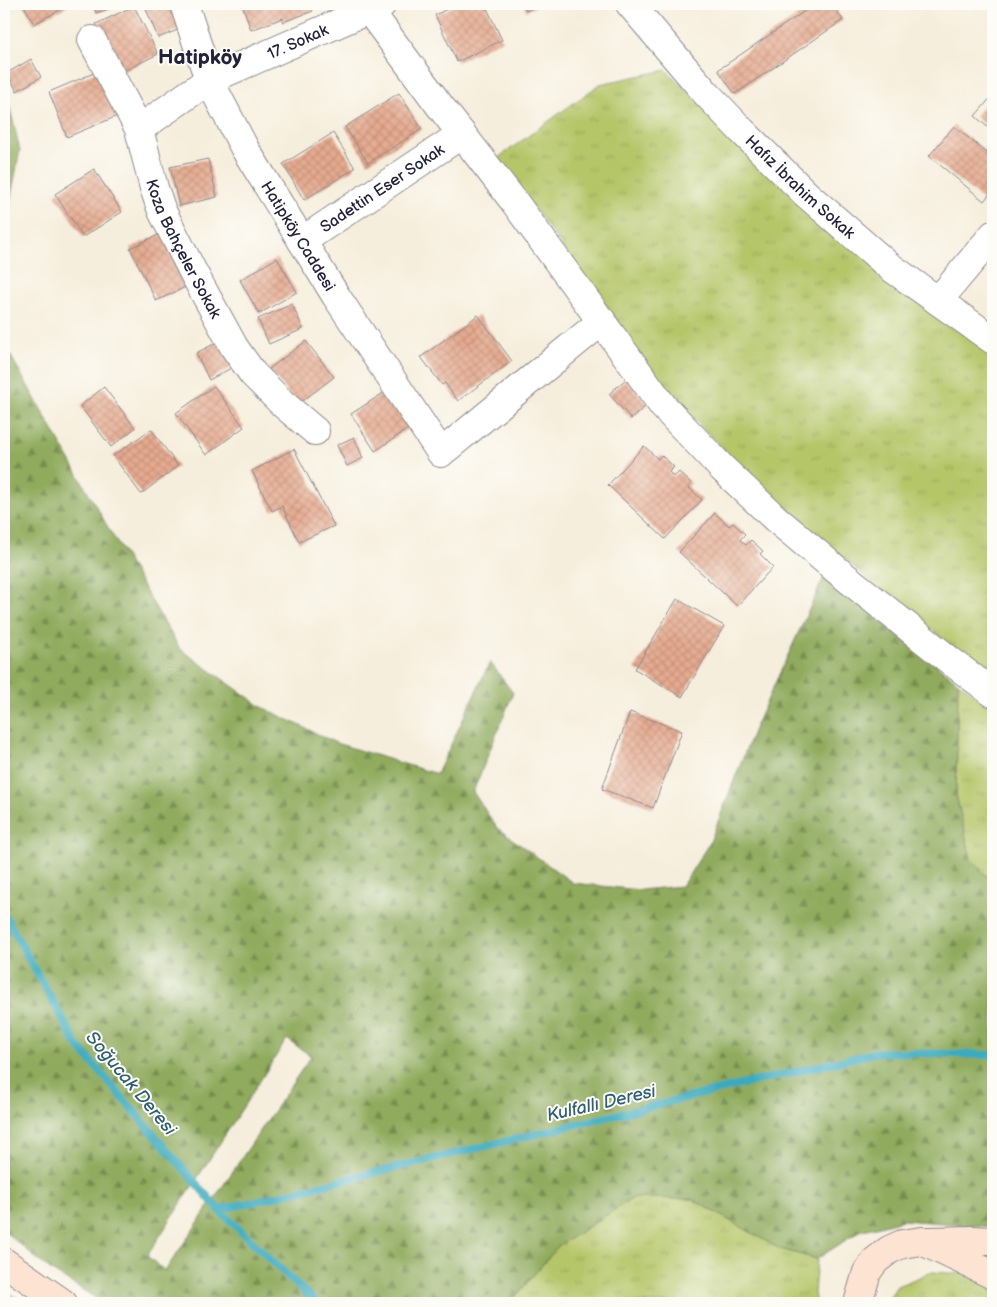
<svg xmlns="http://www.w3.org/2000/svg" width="997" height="1307" font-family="'Balsamiq Sans',sans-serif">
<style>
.grass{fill:url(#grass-tufts);stroke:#6c7452}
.forest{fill:url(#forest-firs);stroke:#59664c;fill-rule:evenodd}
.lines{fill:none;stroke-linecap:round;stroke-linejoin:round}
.stream{stroke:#3daabc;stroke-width:8}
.building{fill:url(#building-cross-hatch)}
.street-casing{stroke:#8c888c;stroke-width:30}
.secondary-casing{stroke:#8c888c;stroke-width:30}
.street{stroke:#fff;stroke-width:28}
.secondary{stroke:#fde3d1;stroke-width:28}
.labels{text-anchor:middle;stroke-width:4;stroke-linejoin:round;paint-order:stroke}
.street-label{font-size:16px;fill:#22223b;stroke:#fdfcf7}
.water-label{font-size:18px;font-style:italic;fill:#2e5f75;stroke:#fdfcf7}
.district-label{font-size:21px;font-weight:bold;fill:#22223b;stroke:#fdfcf7}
</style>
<defs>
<pattern id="grass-tufts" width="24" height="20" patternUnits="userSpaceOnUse" patternTransform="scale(1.25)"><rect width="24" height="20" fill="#b5c669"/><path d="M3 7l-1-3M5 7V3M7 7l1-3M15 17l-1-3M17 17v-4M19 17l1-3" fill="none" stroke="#9baa5c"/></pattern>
<pattern id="forest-firs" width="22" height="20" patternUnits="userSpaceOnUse" patternTransform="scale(1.25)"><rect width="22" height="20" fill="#90ab5d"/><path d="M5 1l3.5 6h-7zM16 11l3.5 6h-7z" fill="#758b4e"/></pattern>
<pattern id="building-cross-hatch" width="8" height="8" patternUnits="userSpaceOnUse" patternTransform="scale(1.25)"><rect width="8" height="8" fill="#e5aa8f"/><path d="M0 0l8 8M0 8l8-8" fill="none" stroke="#c4927c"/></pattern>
</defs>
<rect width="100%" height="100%" fill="#fdfcf7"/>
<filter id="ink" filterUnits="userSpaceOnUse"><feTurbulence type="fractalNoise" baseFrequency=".02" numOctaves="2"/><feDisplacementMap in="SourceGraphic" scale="10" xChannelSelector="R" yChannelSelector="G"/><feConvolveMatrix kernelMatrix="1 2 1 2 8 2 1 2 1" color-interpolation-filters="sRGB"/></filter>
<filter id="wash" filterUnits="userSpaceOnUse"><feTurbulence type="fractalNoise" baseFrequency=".0096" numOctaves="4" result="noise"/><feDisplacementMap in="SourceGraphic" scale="20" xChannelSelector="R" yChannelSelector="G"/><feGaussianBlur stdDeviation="1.12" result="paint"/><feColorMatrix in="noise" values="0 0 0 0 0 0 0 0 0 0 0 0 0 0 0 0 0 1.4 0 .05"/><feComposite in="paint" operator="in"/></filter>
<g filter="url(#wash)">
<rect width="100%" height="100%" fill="#f6eedc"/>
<!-- grass -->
<path class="grass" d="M666,70L725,128L941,318L993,354V677L895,602L760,486L668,393L498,158L600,84Z
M958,682L993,708V883L971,859L956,795Z
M633,1198L692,1199L780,1249L817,1259L814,1293L816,1303H510L558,1246Z
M932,1272L964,1274L993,1288V1303H885L897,1286Z"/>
<!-- forest -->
<path class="forest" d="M4,83L20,150L7,218L4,273Z
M4,344L109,529L180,649L262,707L336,743L437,774L490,662L513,693L473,792L497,828L573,883L639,890L682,886L710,842L754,729L824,577L958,682L956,795L971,859L993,883V1227L903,1220L860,1231L817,1259L780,1249L692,1199L633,1198L558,1246L510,1303H104L50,1270L4,1231ZM287,1039L311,1056L165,1271L147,1256Z
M4,1289L25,1303H4Z"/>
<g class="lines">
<!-- stream -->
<path class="stream" d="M4,914L77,1045L219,1210L316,1303
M219,1210L878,1052L993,1055"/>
</g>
<g id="blocks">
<!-- building -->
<path class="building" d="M23,4H71L34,24Z
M94,4H126L96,13Z
M144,4H176L185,27L158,38Z
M242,4H310L313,11L283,22V18L251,30Z
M458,4H485L502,40L457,62L435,15Z
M523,4H541L526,11Z
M815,4H832L843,20L735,94L718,70Z
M134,6L158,54L120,73L96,24Z
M31,59L41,77L17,91L7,73Z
M101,70L120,115L67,137L49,92Z
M399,93L422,129L368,163L345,127Z
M993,95V132L975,116Z
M954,126L993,158V190L984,201L929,156Z
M333,133L355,168L304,200L283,164Z
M208,159L217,197L179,206L170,167Z
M94,169L122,212L83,237L55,194Z
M167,231L192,284L156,301L130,248Z
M277,258L297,292L259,314L240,280Z
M292,304L303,329L269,344L258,319Z
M478,315L512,361L458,401L445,383L442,385L421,357Z
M222,340L235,366L209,380L196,353Z
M306,341L334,377L297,405L269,369Z
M626,379L648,404L631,419L609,394Z
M214,386L244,427L206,455L176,413Z
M104,387L135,428L111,447L80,406Z
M388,390L411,427L375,451L351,414Z
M151,429L178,466L141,494L113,456Z
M354,437L363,458L347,466L337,445Z
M644,446L658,459L661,455L674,467L669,472L674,477L679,472L691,483L688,487L702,500L665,539L608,485Z
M294,449L334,526L299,542L282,506L272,511L252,471Z
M715,513L729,526L733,523L745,534L740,540L746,545L751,540L763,551L760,554L773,567L737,606L679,552Z
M677,599L724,626L682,697L635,669Z
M630,712L682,731L653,808L602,789Z"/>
</g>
</g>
<g filter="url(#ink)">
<use href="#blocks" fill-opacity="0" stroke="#8c888c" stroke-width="1"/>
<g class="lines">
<defs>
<g id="street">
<path id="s1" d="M184,4L209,80L245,149L336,296L441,453L602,321"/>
<path id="s2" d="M630,4L705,92L742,131L806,194L889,266L993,340"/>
<path d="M369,10L440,106L513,200L663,406L722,468L776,519L838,571L948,659L993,693"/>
<path id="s3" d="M92,40L139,129L154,188L162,211L193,272L234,347L253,374L283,404L315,431"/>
<path id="s4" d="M139,129L209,80L382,4"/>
<path id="s5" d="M302,241L462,134"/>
<path d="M938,301L993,235"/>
</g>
<path id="secondary" d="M929,1241L973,1240L993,1241
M4,1262L63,1303
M858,1303L867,1272L875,1261L889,1250L902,1244L922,1241L993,1275"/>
</defs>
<!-- street casing -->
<use href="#street" class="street-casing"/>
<!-- secondary casing -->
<use href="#secondary" class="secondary-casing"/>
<!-- street -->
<use href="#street" class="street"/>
<!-- secondary -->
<use href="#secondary" class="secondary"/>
</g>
</g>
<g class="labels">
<!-- street labels -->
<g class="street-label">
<text dy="6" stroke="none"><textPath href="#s4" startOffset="182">17. Sokak</textPath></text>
<text dy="6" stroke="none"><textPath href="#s2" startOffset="250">Hafız İbrahim Sokak</textPath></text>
<text dy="6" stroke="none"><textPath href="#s5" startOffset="96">Sadettin Eser Sokak</textPath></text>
<text dy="6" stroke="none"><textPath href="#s1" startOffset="260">Hatipköy Caddesi</textPath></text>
<text dy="6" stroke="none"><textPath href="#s3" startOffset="229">Koza Bahçeler Sokak</textPath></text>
</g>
<!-- water labels -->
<g class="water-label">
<text transform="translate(131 1083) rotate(50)" y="6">Soğucak Deresi</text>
<text transform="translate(601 1103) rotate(-13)" y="6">Kulfallı Deresi</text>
</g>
<!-- district labels -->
<g class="district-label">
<text x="200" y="64">Hatipköy</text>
</g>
</g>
<!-- margin -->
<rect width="997" height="1307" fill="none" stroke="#fdfcf7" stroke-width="20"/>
</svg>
